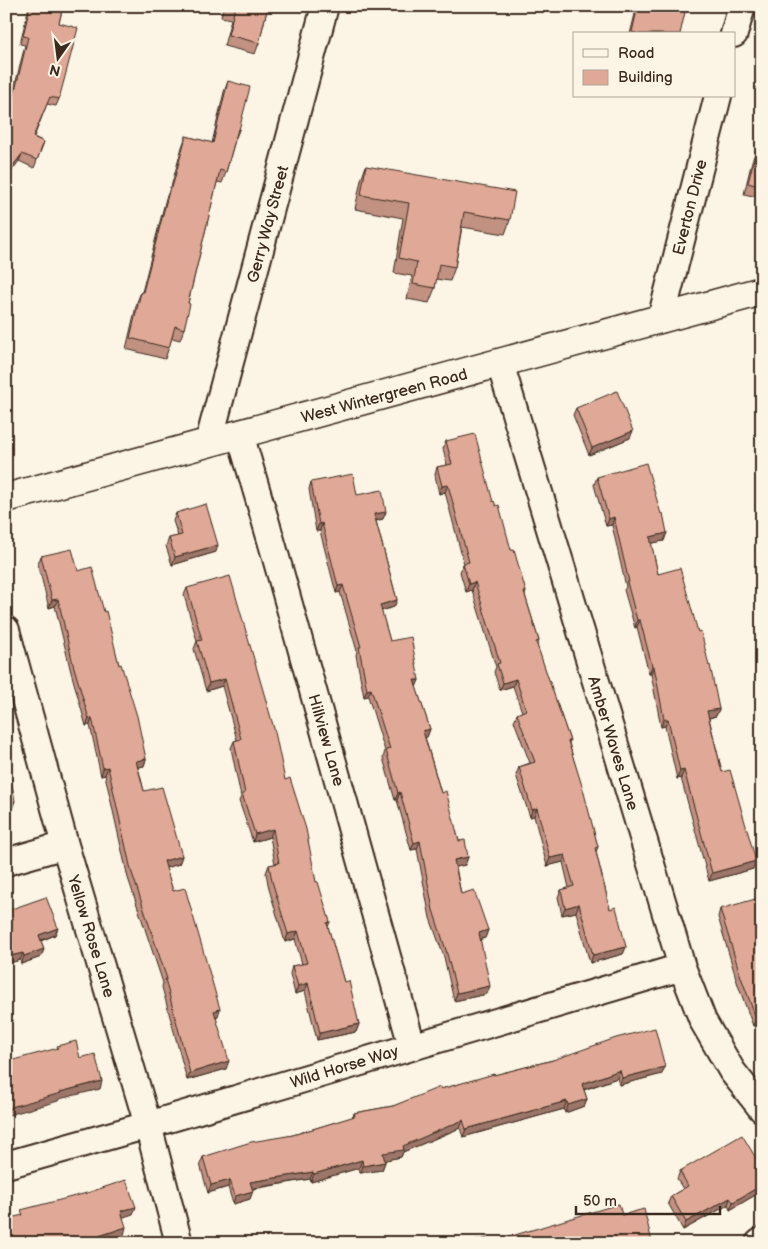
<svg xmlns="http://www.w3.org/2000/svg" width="768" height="1249" font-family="'Balsamiq Sans',sans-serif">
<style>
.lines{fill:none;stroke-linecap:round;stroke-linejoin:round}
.minor-casing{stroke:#3b2a1e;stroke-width:30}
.major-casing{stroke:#3b2a1e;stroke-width:31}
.minor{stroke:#fcf5e5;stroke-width:26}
.major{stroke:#fcf5e5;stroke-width:28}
.wall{fill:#c19182;stroke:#3b2a1e}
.shaded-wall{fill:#9d766a;stroke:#3b2a1e}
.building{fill:#e0a997;stroke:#3b2a1e}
.labels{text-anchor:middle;stroke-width:4;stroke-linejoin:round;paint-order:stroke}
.street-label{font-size:16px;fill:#3b2a1e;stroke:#fcf5e5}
</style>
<rect width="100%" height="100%" fill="#fcf5e5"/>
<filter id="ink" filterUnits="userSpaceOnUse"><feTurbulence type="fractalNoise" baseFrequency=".02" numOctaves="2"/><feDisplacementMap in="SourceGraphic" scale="10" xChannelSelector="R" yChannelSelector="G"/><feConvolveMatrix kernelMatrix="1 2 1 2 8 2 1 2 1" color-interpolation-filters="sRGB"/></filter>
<g filter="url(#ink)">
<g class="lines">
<defs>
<path id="minor" d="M734,34L742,6
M661,319L718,96
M500,363L682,967L703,1021L732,1071L762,1109
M240,434L273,547L412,1046
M209,441L325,6
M6,630L65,845L148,1125L179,1243
M6,862L65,845
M6,1165L148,1125L682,967
M759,1243L762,1241"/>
<path id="major" d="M6,498L762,291"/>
</defs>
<!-- minor casing -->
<use href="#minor" class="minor-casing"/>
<!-- major casing -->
<use href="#major" class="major-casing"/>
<!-- minor -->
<use href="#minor" class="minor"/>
<!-- major -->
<use href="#major" class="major"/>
</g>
<!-- wall -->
<path class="wall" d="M29,6H63L59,23V99L56,106L47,104L34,137L44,142L34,168L19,161L12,97L25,45L20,44Z
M223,6H268L259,43L255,54L224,46L231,19L221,17Z
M404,6H418L417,10Z
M637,6H678L680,34H630Z
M228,81L239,130L235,140L226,172L222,183L217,182L188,303L184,329L180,340L172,338L165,359L126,349L137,302L141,292H142L166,198L171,187L182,147L186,136L212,143L224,92Z
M756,151L762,152V198L744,194L752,161Z
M366,166L510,220L505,234L462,227L455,267L450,281L436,279L435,288L429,303L407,299L412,276L394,273L403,218L355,209L361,180Z
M576,408L630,438L589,455L573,415Z
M446,441L493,502L511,550L526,592L525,595L539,641L537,646L570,741L569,743L598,847L596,852L610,909L626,947L623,954L590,963L576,912L562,915L558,897L561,890L569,888L563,862L547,866L534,816L530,817L516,775L519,767L530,763L514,721L517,714L522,712L513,686L500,690L494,672L496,667L472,590L466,592L460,572L463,564H464L445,492L439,494L435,475L437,467L447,465L443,449Z
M597,477L664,541L651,543L658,574L719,709L716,716L709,718L722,772L753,869L709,881L681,778L677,779L665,726L661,727L651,674H649L637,627L635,628L624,590L626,587L612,525L606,526L594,485Z
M311,482L357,495L383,519L376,521L397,600L394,607L381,611L390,641L419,680L416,687L430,729L427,737H425L441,793L459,841L468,857L465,865L456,867L461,894L488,930L485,938L480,939L487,994L454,1001L444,957L430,918L417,849L411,850L397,800H395L383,758L385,751L368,696L364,697L356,655L357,651L340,592L336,593L320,531H316L309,489Z
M176,513L216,552L172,565L166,546L169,538L178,536L173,521Z
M41,556L78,571L104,612L146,759L144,766L138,767L144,791L182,856L179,864L166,868L173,891L218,1016L216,1017L226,1069L187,1080L162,987L163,983L128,878L105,775L101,776L90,725L86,726L71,672L55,606L49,608L38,564Z
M187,588L285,780L316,882L330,922L328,927L344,982L359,1024L356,1032L317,1040L305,991L295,994L290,974L292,966L302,964L295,939L285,942L269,889L266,873L269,865L275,864L270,837L253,842L239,801L241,797L231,748L234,741L237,740L222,686L206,691L194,649L197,641L184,595Z
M762,906V1022L753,1026L738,985L718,917L720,909Z
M6,911L58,928L55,935L41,941L44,949L41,957L21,964L20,960L6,964Z
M553,1060L662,1074L619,1085L617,1078L584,1090L587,1099L584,1106L565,1113L564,1109L463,1137L460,1128L403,1152L401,1157L385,1160V1162L382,1170L360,1173L359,1168L311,1182L310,1179L253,1189L250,1199L233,1204L228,1187L208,1193L200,1164L203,1157L293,1135L353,1117L354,1113L393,1106L441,1089Z
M762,1168V1191L730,1210L728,1205L683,1230L668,1203L671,1196L683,1189L677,1179L680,1171Z"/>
<!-- shaded-wall -->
<path class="shaded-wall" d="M22,154L19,161L6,179V175Z
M633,431L630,438L589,455L592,448Z
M448,485L445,492L439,494L442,486Z
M386,512L383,519L371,521L374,514Z
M614,517L612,525L606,526L609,519Z
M322,523L320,531H316L319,524Z
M667,533L664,541L647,544L650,537Z
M218,545L216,552L172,565L175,557Z
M475,582L472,590L466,592L469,584Z
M343,585L340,592L336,593L338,586Z
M58,599L55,606L49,608L52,600Z
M397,600L394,607L377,612L380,605Z
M637,620H640L637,627L635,628Z
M652,666H654L651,674H649Z
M225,679L222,686L206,691L209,683Z
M516,679L513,686L500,690L503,683Z
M414,680H419L416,687Z
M371,689L368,696L364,697L367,690Z
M719,709L716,716L704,719L707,711Z
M92,718L90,725L86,726L89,719Z
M664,719H668L665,726L661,727Z
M430,729L427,737L420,739L423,731Z
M146,759L144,766L134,768L136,761Z
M108,767L105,775L101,776L103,768Z
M684,770L681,778L677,779L680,771Z
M400,792L397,800H395L398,793Z
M15,801L12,809L6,810V803Z
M537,808L534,816L530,817L532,810Z
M273,829L270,837L253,842L255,834Z
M420,841L417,849L411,850L414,843Z
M565,855L563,862L547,866L550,858Z
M182,856L179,864L161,869L164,861Z
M468,857L465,865L452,868L454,860Z
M756,861L753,869L709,881L712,873Z
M579,904L576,912L562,915L565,908Z
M58,928L55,935L36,942L39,935Z
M488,930L485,938L476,941L479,933Z
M298,931L295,939L285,942L288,934Z
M626,947L623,954L590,963L593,955Z
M44,949L41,957L21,964L24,956Z
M23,953L20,960L6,964V957Z
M308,983L305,991L295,994L298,986Z
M490,986L487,994L454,1001L457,993Z
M220,1009L218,1016L211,1018L214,1011Z
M762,1016V1022L753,1026L756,1018Z
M359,1024L356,1032L317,1040L320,1033Z
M229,1061L226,1069L187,1080L190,1073Z
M665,1067L662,1074L619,1085L622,1078Z
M620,1070L617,1078L579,1091L582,1084Z
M102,1081L100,1089L59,1099L58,1101L9,1115L8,1116L6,1117V1110L11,1107L60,1092Z
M587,1099L584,1106L565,1113L568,1105Z
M567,1101L564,1109L463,1137L466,1129Z
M463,1120L460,1128L403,1152L401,1157L381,1161L383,1153Z
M362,1160L359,1168L311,1182L314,1174Z
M385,1162L382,1170L360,1173L363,1166Z
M313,1172L310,1179L248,1189L250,1182Z
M230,1180L228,1187L208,1193L211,1185Z
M762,1185V1191L730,1210L733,1202Z
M253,1191L250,1199L233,1204L235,1196Z
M730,1198L728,1205L683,1230L686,1222Z
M136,1207L133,1214L118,1219L121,1211Z
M126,1227L124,1235L100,1243H94L99,1236Z"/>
<!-- building -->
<path class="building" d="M30,6H63L59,23L78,28L59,99L50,97L33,137L44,142L37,160L22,154L6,175V112L15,91L28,37L23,36Z
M228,6H268L259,43L228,35L235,8Z
M638,6H678L686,8L680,34H640L632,32Z
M228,81L250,87L239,130L238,129L226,172L220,170L188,303L190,304L184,329L175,326L169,348L130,338L141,292H143L170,187L172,188L186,136L213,143Z
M756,151L762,152V187L748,183Z
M366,166L515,192L510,220L464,212L455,267L439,264L435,288L413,284L417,262L399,258L409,203L361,195Z
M617,391L633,431L592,448L576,408Z
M6,394H9L6,404Z
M475,434L493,502L494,501L496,506L499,505L511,550H514L526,592H524L539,641L536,642L570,741H568L583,789L598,847L595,848L610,909L616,907L626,947L593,955L579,904L565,908L561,890L574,886L565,855L550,858L537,808L532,810L519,767L535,762L517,714L526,710L516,679L503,683L497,664L500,663L475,582L469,584L463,564L469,562L448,485L442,486L437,467L452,464L446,441Z
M646,463L661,514L663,513L667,533L650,537L658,574L680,568L698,632L701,631L709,666L710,665L719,709L707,711L722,772L730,770L756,861L712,873L684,770L680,771L668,719H664L654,666H652L640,620H637L627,582H629L614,517L609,519L597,477Z
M353,474L357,495L382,490L386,512L374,514L397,600L380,605L390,641L411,637L419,680H414L430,729L423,731L441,793L446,791L459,841L465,840L468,857L454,860L461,894L474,890L488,930L479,933L490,986L457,993L446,950L433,910L420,841L414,843L400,792L398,793L386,750L390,749L371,689L367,690L359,647H361L343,585L338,586L322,523L319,524L311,482Z
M206,504L218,545L175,557L169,538L182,535L176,513Z
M72,549L78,571L92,567L104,612L106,611L119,665L121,664L137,716L146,759L136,761L144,791L162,787L182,856L164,861L173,891L185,888L220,1009L214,1011L229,1061L190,1073L165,979H167L131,870L108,767L103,768L92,718L89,719L73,664L58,599L52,600L41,556Z
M230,576L275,732L285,780L290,778L306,829L316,882H318L330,922L327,923L344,982L349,981L359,1024L320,1033L308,983L298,986L292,966L307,963L298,931L288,934L272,881L269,865L279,863L273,829L255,834L242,794L245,793L234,741L241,739L225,679L209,683L197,641L202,640L187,588Z
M10,773L15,801L6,803V774Z
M46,897L58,928L39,935L44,949L24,956L23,953L6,957V911Z
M759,898L762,906V942L761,943L762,944V1016L756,1018L741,977L720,909Z
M655,1028L665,1067L622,1078L620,1070L582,1084L587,1099L568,1105L567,1101L466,1129L463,1120L403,1146L404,1150L383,1153L385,1162L363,1166L362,1160L314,1174L313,1172L250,1182L253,1191L235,1196L230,1180L211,1185L203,1157L251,1142L293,1135L355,1116L354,1113L393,1106L440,1087L441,1089L494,1074V1075L553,1060L616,1038Z
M76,1041L80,1058L95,1054L102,1081L60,1092L61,1093L11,1107V1109L6,1110V1062L58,1048L57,1046Z
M742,1135L762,1168V1185L733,1202L730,1198L686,1222L671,1196L688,1186L680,1171Z
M126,1180L136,1207L121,1211L126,1227L99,1236L101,1241L94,1243H6V1219L23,1215L21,1210L87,1193Z
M619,1204L622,1215L644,1209L652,1242L649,1243H468L487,1238L488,1243Z"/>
</g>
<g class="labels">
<!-- street labels -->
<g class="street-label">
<text transform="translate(689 207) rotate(-76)" y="6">Everton Drive</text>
<text transform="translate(267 224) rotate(-75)" y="6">Gerry Way Street</text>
<text transform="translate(384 395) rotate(-15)" y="6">West Wintergreen Road</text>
<text transform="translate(327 740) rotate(74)" y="6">Hillview Lane</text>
<text transform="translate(614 743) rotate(73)" y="6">Amber Waves Lane</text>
<text transform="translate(92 936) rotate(73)" y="6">Yellow Rose Lane</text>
<text transform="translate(344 1066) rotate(-17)" y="6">Wild Horse Way</text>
</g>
</g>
<!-- margin -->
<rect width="768" height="1249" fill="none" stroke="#fcf5e5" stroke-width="25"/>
<rect x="12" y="12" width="743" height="1224" fill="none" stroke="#3b2a1e" stroke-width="2" filter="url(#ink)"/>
<!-- legend -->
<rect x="573" y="32" width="162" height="65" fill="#fcf5e5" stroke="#afa495"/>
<rect x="583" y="49" width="25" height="8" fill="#fcf5e5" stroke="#afa495"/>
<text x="618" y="58" font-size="15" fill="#3b2a1e">Road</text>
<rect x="583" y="70" width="25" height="15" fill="#e0a997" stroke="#afa495"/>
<text x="618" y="82" font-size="15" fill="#3b2a1e">Building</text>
<!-- north arrow -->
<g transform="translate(58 58) rotate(194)" stroke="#fcf5e5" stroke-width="4" paint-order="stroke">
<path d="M0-4L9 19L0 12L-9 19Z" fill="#3b2a1e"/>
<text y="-8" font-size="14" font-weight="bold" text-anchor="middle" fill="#3b2a1e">N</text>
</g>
<!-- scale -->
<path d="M576 1206v8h144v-8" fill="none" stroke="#3b2a1e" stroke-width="2.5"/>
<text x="583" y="1206" font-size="15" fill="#3b2a1e" stroke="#fcf5e5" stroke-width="4" paint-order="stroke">50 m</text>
</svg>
